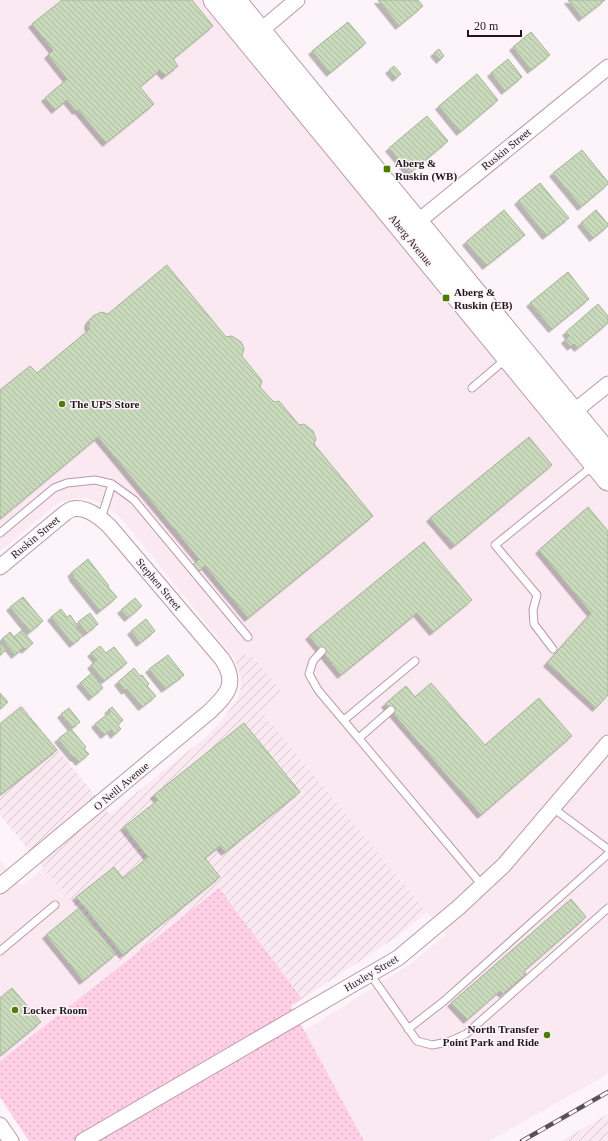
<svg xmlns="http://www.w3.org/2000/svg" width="608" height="1141" font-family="Georgia,serif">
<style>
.built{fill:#fbe9f2}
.industrial{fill:url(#industrial-furrows)}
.grass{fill:url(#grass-dots)}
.building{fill:url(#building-back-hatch);stroke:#a5b598;filter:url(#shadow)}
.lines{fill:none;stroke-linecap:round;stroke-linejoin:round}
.lane-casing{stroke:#ba99a9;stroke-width:9}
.street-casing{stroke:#ba99a9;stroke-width:17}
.secondary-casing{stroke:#ba99a9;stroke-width:23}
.lane{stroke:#fff;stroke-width:7}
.street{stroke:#fff;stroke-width:15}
.secondary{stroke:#fff;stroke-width:21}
.rail-casing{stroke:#5a4f55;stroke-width:4.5}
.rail{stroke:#fcf4f8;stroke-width:3;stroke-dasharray:9;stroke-linecap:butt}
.poi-dot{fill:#4c7c04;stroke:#fcf4f8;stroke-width:1.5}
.labels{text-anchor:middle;stroke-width:3;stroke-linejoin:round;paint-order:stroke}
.street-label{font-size:11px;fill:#23171d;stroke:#fcf4f8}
.poi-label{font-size:11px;font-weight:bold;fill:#23171d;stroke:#fcf4f8;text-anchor:start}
</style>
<defs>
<pattern id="industrial-furrows" width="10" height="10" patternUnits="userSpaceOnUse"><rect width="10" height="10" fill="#fbe9f2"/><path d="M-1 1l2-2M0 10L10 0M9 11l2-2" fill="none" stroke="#d7c7cf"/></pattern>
<pattern id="grass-dots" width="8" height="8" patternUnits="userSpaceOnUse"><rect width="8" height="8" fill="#ffcfe6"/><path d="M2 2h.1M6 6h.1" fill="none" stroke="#dab1c5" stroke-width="1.8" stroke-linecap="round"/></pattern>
<pattern id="building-back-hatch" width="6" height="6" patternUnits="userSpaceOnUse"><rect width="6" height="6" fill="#c9d9bb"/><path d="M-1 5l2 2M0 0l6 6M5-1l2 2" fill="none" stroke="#acbaa0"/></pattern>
<filter id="shadow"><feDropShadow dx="-3.5" dy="3.5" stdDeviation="0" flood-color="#0004"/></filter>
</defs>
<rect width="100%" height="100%" fill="#fcf4f8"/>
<!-- built -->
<path class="built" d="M0,0H204L608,493V1074L489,1141H364L304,1031L410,964L446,935L262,712L283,693L250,653L234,658L122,519L108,507L93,500L84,498L72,499L63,501L55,505L0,551Z
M0,860L21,886L44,868L122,964L0,1061Z"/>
<!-- industrial -->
<path class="industrial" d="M250,653L283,693L262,712L427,912L398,936L302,999L219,888L122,964L0,815V721L21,704L110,814L206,737L220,723L237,700L241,687V678L234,658Z
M608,1114V1141H561Z"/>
<!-- grass -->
<path class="grass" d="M219,888L302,999L291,1006L364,1141H29L0,1097V1061Z"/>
<!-- building -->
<path class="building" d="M62,0H192L213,26L173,59L178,66L165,76L160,70L140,87L154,104L106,143L78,110L76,111L67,100L55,110L45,98L67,79L48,55L53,50L32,24Z
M378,0H418L423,6L399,26Z
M568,0H605L582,18Z
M348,22L366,43L330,73L312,51Z
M531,32L550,55L531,70L513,47Z
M439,49L444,56L440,60L434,53Z
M508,59L522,77L505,91L491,73Z
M394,66L401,74L396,78L389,70Z
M477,74L498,100L460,132L439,106Z
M427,116L448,141L410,173L389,148Z
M582,150L608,182V184L581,207L553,173Z
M540,183L569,218L546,236L518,201Z
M504,210L525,235L486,266L466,242Z
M596,210L608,224V226L593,238L581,223Z
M167,265L226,337L232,336L241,342L244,348L242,356L262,381L260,387L273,401L276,402L279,401L299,425L304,424L313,431L316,439L314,444L373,516L248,618L205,566L198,572L193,565L199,559L98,437L0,519V390L30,366L37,373L90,329L88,326L89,321L93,316L101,312L108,314Z
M568,272L589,299L552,329L530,303Z
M598,304L608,316V323L578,348L574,344L571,347L565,340L569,336L566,332Z
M529,437L552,465L454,546L430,518Z
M588,507L608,531V695L596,708L547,663L591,613L539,550Z
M424,542L472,600L433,632L417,613L341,675L309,636Z
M88,559L109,586L108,587L117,597L100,611L72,576L74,575L71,573Z
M23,597L43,621L30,632L10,607Z
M135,598L142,606L128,618L121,610Z
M61,609L67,617L70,615L78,626L76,628L83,636L73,644L51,617Z
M90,613L98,624L87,633L78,622Z
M146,619L155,631L140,643L131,631Z
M22,630L33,643L25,650L14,637Z
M10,632L23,648L15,655L2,639Z
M0,642L6,650L0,655Z
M100,646L106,653L114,647L127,663L104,681L91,665L97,660L91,653Z
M168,655L184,675L165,689L149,669Z
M134,668L140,676L142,675L149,684L147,686L156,696L142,707L127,689L125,691L118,682Z
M92,673L103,688L92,697L80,683Z
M431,683L485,745L539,698L572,736L481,815L385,704L406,686L415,697Z
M0,693L8,702L0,709Z
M21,707L57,750L0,795V724Z
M112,707L123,720L118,725L121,729L114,735L111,730L104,735L95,724L110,712L108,710Z
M69,708L80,722L72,728L61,714Z
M244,723L300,792L225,852L220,846L205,858L220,877L123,955L76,897L114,867L123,878L148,857L124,827L158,800L154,795Z
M71,729L86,747L84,749L89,754L79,762L75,757L74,758L58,739Z
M571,899L586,917L524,971L526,974L503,994L500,991L467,1020L451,1003Z
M79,908L116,954L83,981L46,935Z
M12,988L41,1022L0,1056V998Z"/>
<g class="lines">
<defs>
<path id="lane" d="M472,388L507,358
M101,519L112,484
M0,533L54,488L67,483L95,480L112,484L134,500L248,637
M553,649L534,624L533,610L537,595L495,545L594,465
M322,651L313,661L309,674L318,690L482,885
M344,720L415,661
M359,738L391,710
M553,808L608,849
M0,951L55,905
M370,974L417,1041L432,1045L448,1042L466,1034L608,908
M408,1029L444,1001L608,854"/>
<path id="street" d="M253,37L297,0
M410,228L608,67
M566,418L608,384
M0,567L64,514C66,512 70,510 72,509C86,506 101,518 110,527L222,659C238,683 228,694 209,712L0,886
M0,1125L11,1141
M83,1141L398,958L459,907L504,865L608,743"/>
<path id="secondary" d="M214,0L608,480
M235,0L608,454"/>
</defs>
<!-- lane casing -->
<use href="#lane" class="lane-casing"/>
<!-- street casing -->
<use href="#street" class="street-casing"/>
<!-- secondary casing -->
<use href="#secondary" class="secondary-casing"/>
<!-- lane -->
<use href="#lane" class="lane"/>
<!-- street -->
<use href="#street" class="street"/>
<!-- secondary -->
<use href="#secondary" class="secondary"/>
<defs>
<path id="rail" d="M522,1141L608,1092"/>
</defs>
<!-- rail casing -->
<use href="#rail" class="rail-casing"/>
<!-- rail -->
<use href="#rail" class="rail"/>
</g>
<!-- markers -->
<g class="poi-dot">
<rect x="383" y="165" width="8" height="8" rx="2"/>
<rect x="442" y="294" width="8" height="8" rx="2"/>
<circle cx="62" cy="404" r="4"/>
<circle cx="15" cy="1010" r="4"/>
<circle cx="547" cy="1035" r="4"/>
</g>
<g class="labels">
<!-- street labels -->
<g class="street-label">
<text transform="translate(506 149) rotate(-39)" y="4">Ruskin Street</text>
<text transform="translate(411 240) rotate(51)" y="4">Aberg Avenue</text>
<text transform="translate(35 537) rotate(-40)" y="4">Ruskin Street</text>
<text transform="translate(159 584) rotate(50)" y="4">Stephen Street</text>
<text transform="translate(121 786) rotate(-40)" y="4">O Neill Avenue</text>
<text transform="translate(371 973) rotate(-31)" y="4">Huxley Street</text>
</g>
<!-- poi labels -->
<g class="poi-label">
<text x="395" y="167">Aberg &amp;<tspan x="395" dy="13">Ruskin (WB)</tspan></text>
<text x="454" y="296">Aberg &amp;<tspan x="454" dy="13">Ruskin (EB)</tspan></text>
<text x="70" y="408">The UPS Store</text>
<text x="23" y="1014">Locker Room</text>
<text x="539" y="1033" text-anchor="end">North Transfer<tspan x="539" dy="13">Point Park and Ride</tspan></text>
</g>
</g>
<!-- scale -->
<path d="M468 30v6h53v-6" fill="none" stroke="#23171d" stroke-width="2"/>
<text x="474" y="30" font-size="12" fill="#23171d" stroke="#fcf4f8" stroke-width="3" paint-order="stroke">20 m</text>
</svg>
